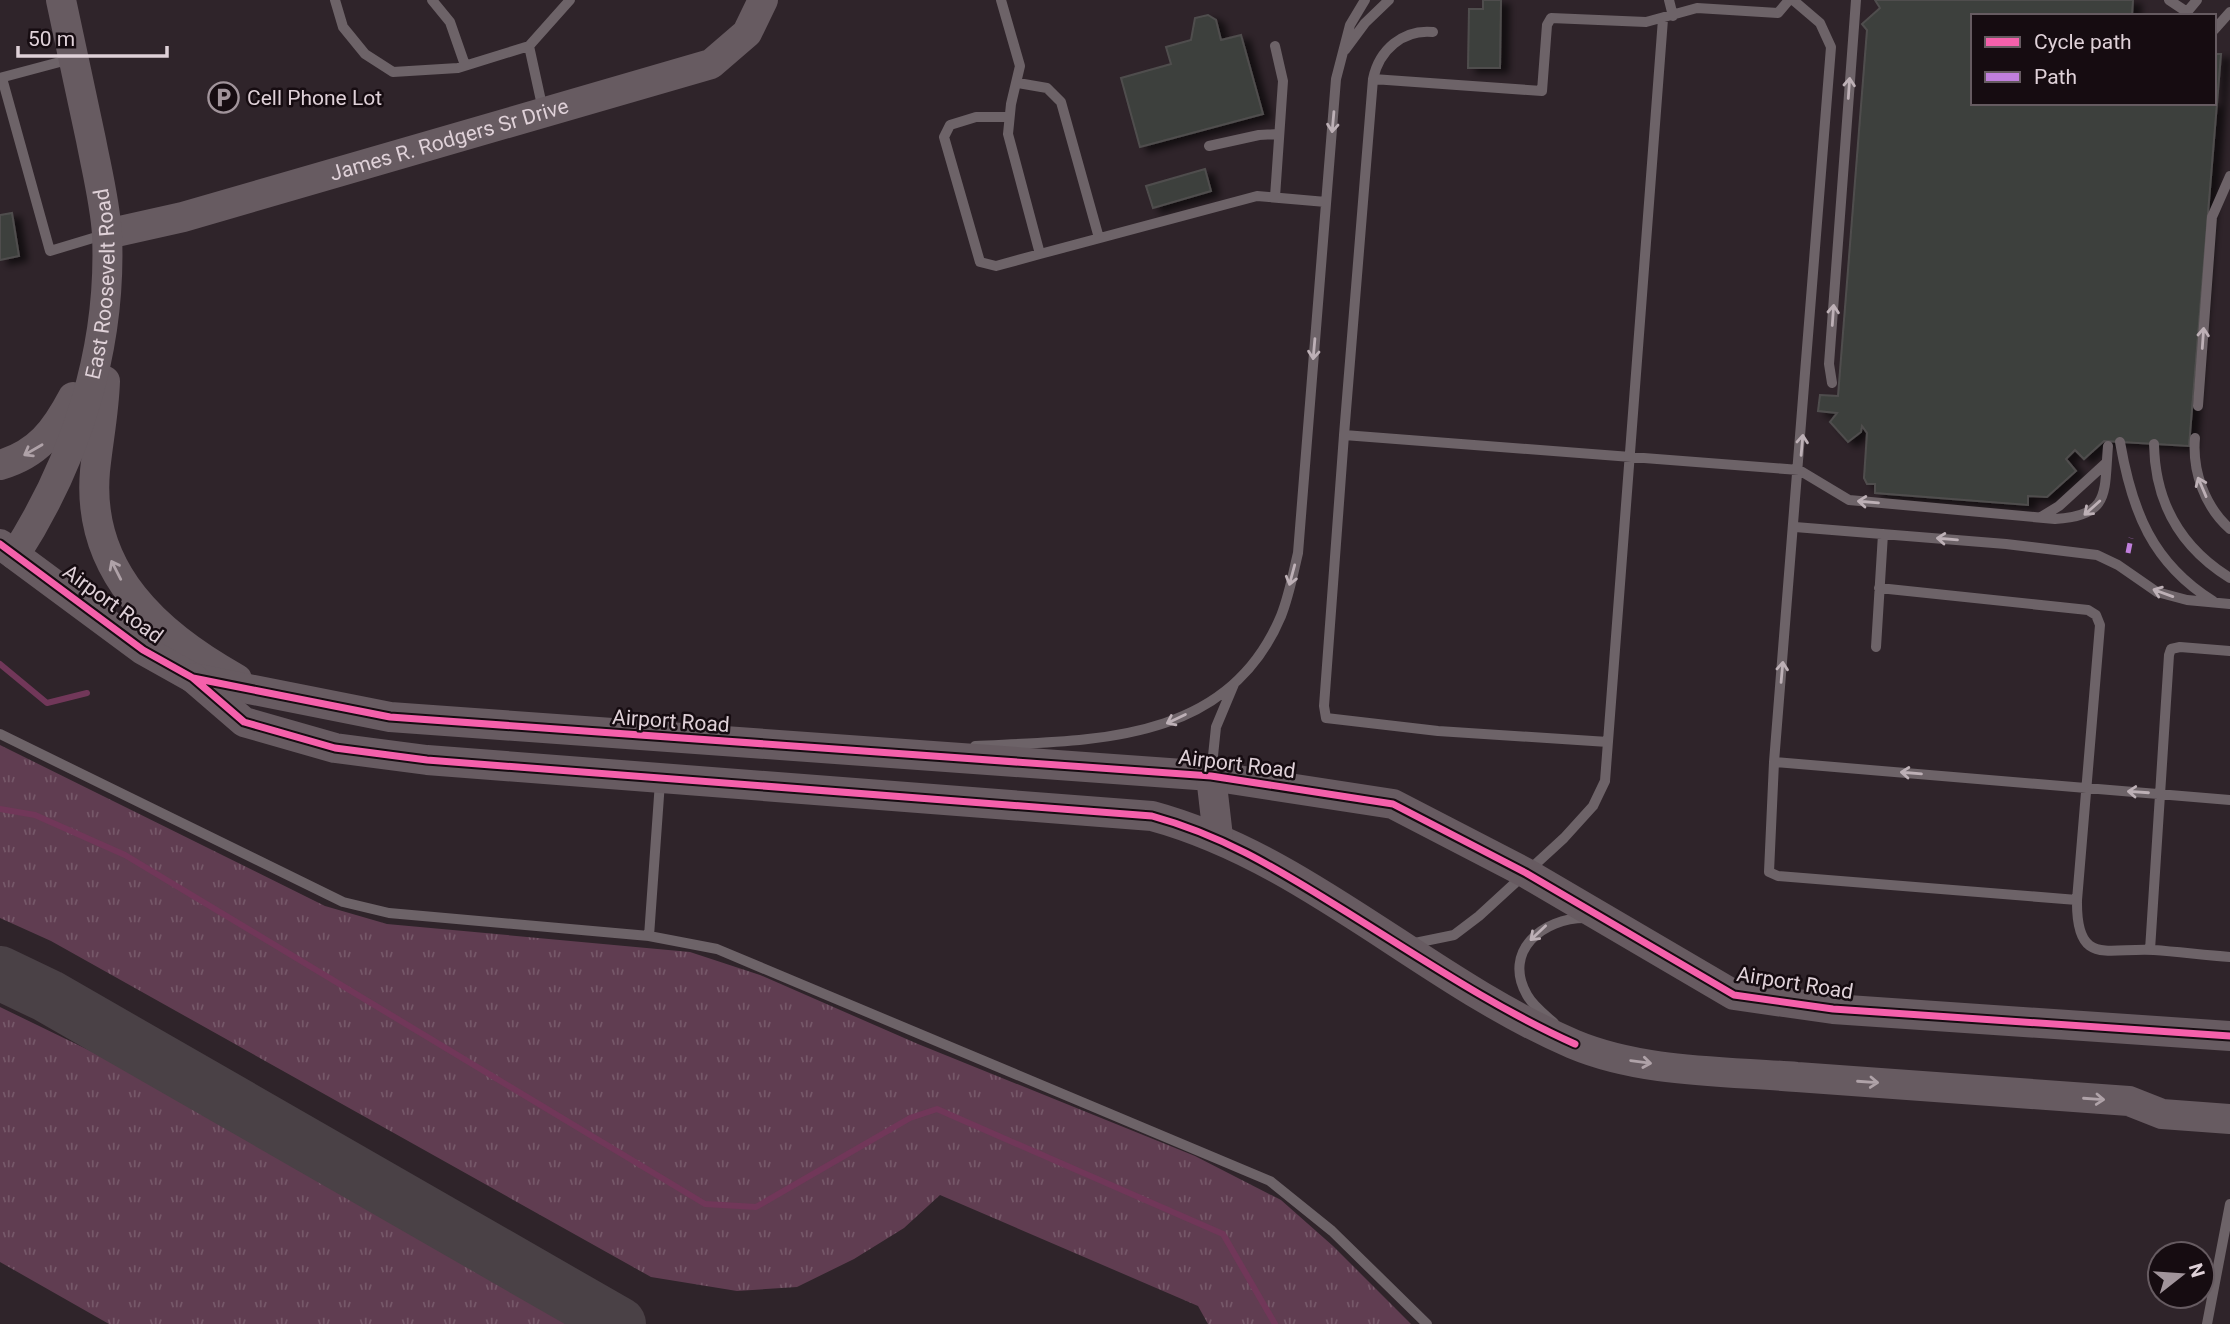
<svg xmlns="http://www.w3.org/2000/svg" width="2230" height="1324" font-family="Roboto,sans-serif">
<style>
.grass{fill:url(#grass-tufts)}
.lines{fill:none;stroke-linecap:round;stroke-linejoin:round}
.stream{stroke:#713759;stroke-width:6}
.taxiway{stroke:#4a4146;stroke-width:54}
.building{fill:#3d403d;stroke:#504e4e;stroke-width:2;filter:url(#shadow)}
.lane{stroke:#6d6368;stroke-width:10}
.secondary{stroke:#675b61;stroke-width:30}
.quiet{stroke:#c07fdc;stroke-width:5;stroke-dasharray:10 5;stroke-linecap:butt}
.cycleway-casing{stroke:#160c11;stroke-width:11}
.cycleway{stroke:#f560ab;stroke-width:7}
.oneway{stroke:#bdb0b6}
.oneway2{stroke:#afa2a8}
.labels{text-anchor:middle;stroke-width:5;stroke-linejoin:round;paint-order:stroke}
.poi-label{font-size:21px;fill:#dfd1d8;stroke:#160c11;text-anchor:start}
.street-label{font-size:21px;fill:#dfd1d8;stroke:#160c11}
</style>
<defs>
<pattern id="grass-tufts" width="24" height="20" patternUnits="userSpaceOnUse" patternTransform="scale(1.75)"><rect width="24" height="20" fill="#603d51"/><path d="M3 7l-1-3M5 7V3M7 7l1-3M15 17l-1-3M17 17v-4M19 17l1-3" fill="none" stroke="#765869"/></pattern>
<filter id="shadow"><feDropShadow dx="8" dy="4.5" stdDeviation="3.5" flood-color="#0009"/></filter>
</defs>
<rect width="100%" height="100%" fill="#2f242a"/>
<!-- grass -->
<path class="grass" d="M0,745L325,906L387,924L690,952L760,975L918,1044L1195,1156L1281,1200L1333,1246L1411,1324H1208L1198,1306L940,1195L904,1228L854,1259L797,1287L737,1291L651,1277L51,941L0,918Z
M0,1007L208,1108L590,1324H109L0,1262Z"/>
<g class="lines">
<!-- stream -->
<path class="stream" d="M0,664L47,703L87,693
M0,809L35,815L125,855L705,1204L756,1207L910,1118L937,1109L1223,1234L1275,1324"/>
<!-- taxiway -->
<path class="taxiway" d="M0,973L48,996L619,1324"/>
</g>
<!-- building -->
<path class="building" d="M1483,0H1501L1500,68H1468L1469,9H1483Z
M1875,0H2133L2132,16H1973V103H2214V54H2221L2189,446L2104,441L2084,459L2075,450L2066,459L2076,471L2047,497L2028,496V505L1875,493V484H1867L1864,478L1867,433L1862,426L1861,432L1848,442L1830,422L1837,413L1818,411L1820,395L1838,396L1867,30L1862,24L1880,8Z
M1208,15L1216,20L1221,40L1241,35L1263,114L1140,147L1121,78L1171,64L1166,47L1191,40L1195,18Z
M1205,169L1211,191L1153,208L1146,186Z
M12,213L19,256L0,260V215Z"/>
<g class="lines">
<!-- lane -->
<path class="lane" d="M335,0L343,27L365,54L393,72L458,68L529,46L543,110
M432,0L450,22L465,65
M1001,0L1020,66L1011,104L1008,134L1040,254L1257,196L1326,202
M1669,0L1673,16
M1789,0L1778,13L1697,8L1646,22L1551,18L1547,25L1542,91L1373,79L1344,435L1799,470L1849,500L2055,519C2111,516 2104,492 2108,446
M1793,0L1820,23L1831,47L1774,762L2230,800
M2169,0L2187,12L2197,0
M2214,30L2230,12
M529,46L570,0
M1275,46L1283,81L1275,197
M1345,50L1365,23L1389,0
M0,78L71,59
M2,78L50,251L103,235
M1373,79C1379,50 1403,29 1433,32
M1018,83L1047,88L1061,102L1099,238
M1008,117H976L950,125L944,137L980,262L996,266L1040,254
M1209,146L1259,135L1279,134
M1832,383L1829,364L1856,0
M2198,406L2212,217L2230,176
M1344,435L1324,706L1326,718L1438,731L1608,742
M2195,438C2192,471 2205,507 2230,529
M2120,442C2132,511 2152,563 2213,601
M2154,444C2155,502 2180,547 2230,578
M2041,517L2059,506L2106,463
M1795,527L2006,544L2097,555L2118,565L2157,592L2187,600L2230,604
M1879,588L2088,610L2096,615L2100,625L2077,900C2076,968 2108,947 2154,950C2179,952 2205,955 2230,957
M1876,647L1883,534
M0,734L343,902L389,913L649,936L717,949L1270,1181L1332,1231L1427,1324
M975,746C1092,740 1227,745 1281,616C1289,596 1293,574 1298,553L1336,79L1350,25L1365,0
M1774,762L1769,872L1778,876L2077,900
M1211,775L1216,727L1234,684
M649,936L660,782
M1410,944L1454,935L1479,916L1564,838L1593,806L1605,781L1663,19
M2150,950L2169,655L2171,649L2180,647L2230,651
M1554,1023C1545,1015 1533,1006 1527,995C1502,951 1543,918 1585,918
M2207,1324L2230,1204"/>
<!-- secondary -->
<g class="secondary">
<path id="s1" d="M107,234L183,217L711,64L747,33L763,0"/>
<path d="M105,381C104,412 98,441 95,471C86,572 158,635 237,679"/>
<path d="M0,465C38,454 55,431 73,397"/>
<path d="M0,544L143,650L193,678L390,717L1211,776L1393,804L1526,873L1734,995L1833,1009L2230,1036"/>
<path id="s2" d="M15,555C76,460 112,349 107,234C105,203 97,171 91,140C81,93 71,47 61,0"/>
<path d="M193,678L244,722L335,748L427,760L1152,816C1307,858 1426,981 1573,1044C1642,1073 1724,1071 1797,1077C1908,1085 2019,1093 2129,1101L2162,1114L2230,1119"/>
<path d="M1211,776L1218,837"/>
</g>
<!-- quiet -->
<path class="quiet" d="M2128,553L2131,538"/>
<defs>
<path id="cycleway" d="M0,544L143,650L193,678L390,717L1211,776L1393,804L1526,873L1734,995L1833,1009L2230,1036
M193,678L244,722L335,748L427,760L1152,816C1221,835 1272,866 1332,903C1412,952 1490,1006 1575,1044"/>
</defs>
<!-- cycleway casing -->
<use href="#cycleway" class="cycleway-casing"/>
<!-- cycleway -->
<use href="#cycleway" class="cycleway"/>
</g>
<!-- one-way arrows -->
<defs><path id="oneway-shaft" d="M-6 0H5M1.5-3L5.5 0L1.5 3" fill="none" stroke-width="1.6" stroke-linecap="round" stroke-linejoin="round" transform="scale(1.75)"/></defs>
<g class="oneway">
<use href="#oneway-shaft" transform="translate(1849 88) rotate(-86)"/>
<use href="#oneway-shaft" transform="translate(1333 122) rotate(95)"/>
<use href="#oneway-shaft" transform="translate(1833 315) rotate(-86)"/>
<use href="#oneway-shaft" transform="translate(2203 338) rotate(-86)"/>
<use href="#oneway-shaft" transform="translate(1314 349) rotate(95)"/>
<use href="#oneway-shaft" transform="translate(1802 445) rotate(-85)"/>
<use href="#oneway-shaft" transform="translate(2202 487) rotate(-113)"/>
<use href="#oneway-shaft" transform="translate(1868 502) rotate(-175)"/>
<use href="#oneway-shaft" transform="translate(2092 508) rotate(138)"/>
<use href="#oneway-shaft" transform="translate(1947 539) rotate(-175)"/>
<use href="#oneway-shaft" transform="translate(1292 575) rotate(105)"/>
<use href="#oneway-shaft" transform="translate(2163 593) rotate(-160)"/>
<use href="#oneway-shaft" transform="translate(1782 672) rotate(-85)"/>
<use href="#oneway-shaft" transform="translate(1176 719) rotate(154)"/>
<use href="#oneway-shaft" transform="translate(1911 773) rotate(-175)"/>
<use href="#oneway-shaft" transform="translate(2138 792) rotate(-176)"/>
<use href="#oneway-shaft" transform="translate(1538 933) rotate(137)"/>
</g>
<g class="oneway2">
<use href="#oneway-shaft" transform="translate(33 450) rotate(150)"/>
<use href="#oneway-shaft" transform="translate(116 570) rotate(-117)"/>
<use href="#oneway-shaft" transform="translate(1641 1062) rotate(8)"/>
<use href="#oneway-shaft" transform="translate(1868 1082) rotate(4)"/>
<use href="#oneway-shaft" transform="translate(2094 1099) rotate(4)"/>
</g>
<!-- icons -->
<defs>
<symbol id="parking-ring" viewBox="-11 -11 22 22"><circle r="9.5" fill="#160c11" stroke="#a1949b" stroke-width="1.5"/><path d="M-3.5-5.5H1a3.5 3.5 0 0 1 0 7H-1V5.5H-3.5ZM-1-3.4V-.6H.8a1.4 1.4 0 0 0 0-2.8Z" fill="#a1949b"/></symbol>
</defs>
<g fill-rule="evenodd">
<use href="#parking-ring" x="206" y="80" width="35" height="35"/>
</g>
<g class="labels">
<!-- poi labels -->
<g class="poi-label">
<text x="247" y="105">Cell Phone Lot</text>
</g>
<!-- street labels -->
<g class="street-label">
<text dy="7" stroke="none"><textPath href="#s1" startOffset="355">James R. Rodgers Sr Drive</textPath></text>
<text dy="7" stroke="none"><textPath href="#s2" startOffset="289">East Roosevelt Road</textPath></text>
<text transform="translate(113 604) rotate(36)" y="7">Airport Road</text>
<text transform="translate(671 721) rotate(4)" y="7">Airport Road</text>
<text transform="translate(1237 764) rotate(7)" y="7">Airport Road</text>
<text transform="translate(1795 983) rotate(9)" y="7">Airport Road</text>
</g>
</g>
<!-- legend -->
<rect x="1971" y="14" width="245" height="91" fill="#160c11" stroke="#665b61" stroke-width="2"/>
<rect x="1985" y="37" width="35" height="10" fill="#f560ab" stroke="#665b61" stroke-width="2"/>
<text x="2034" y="49" font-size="21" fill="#dfd1d8">Cycle path</text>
<rect x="1985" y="72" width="35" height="10" fill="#c07fdc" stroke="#665b61" stroke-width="2"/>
<text x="2034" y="84" font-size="21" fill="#dfd1d8">Path</text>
<!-- north arrow -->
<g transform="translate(2181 1275) rotate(73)"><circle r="33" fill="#160c11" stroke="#665b61" stroke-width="2"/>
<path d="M0-5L12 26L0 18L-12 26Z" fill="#a1949b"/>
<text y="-10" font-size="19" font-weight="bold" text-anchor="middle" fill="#dfd1d8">N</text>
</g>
<!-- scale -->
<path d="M18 46v10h149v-10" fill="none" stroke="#dfd1d8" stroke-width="3.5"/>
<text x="28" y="46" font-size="21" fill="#dfd1d8" stroke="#160c11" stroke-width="5" paint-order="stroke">50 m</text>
</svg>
